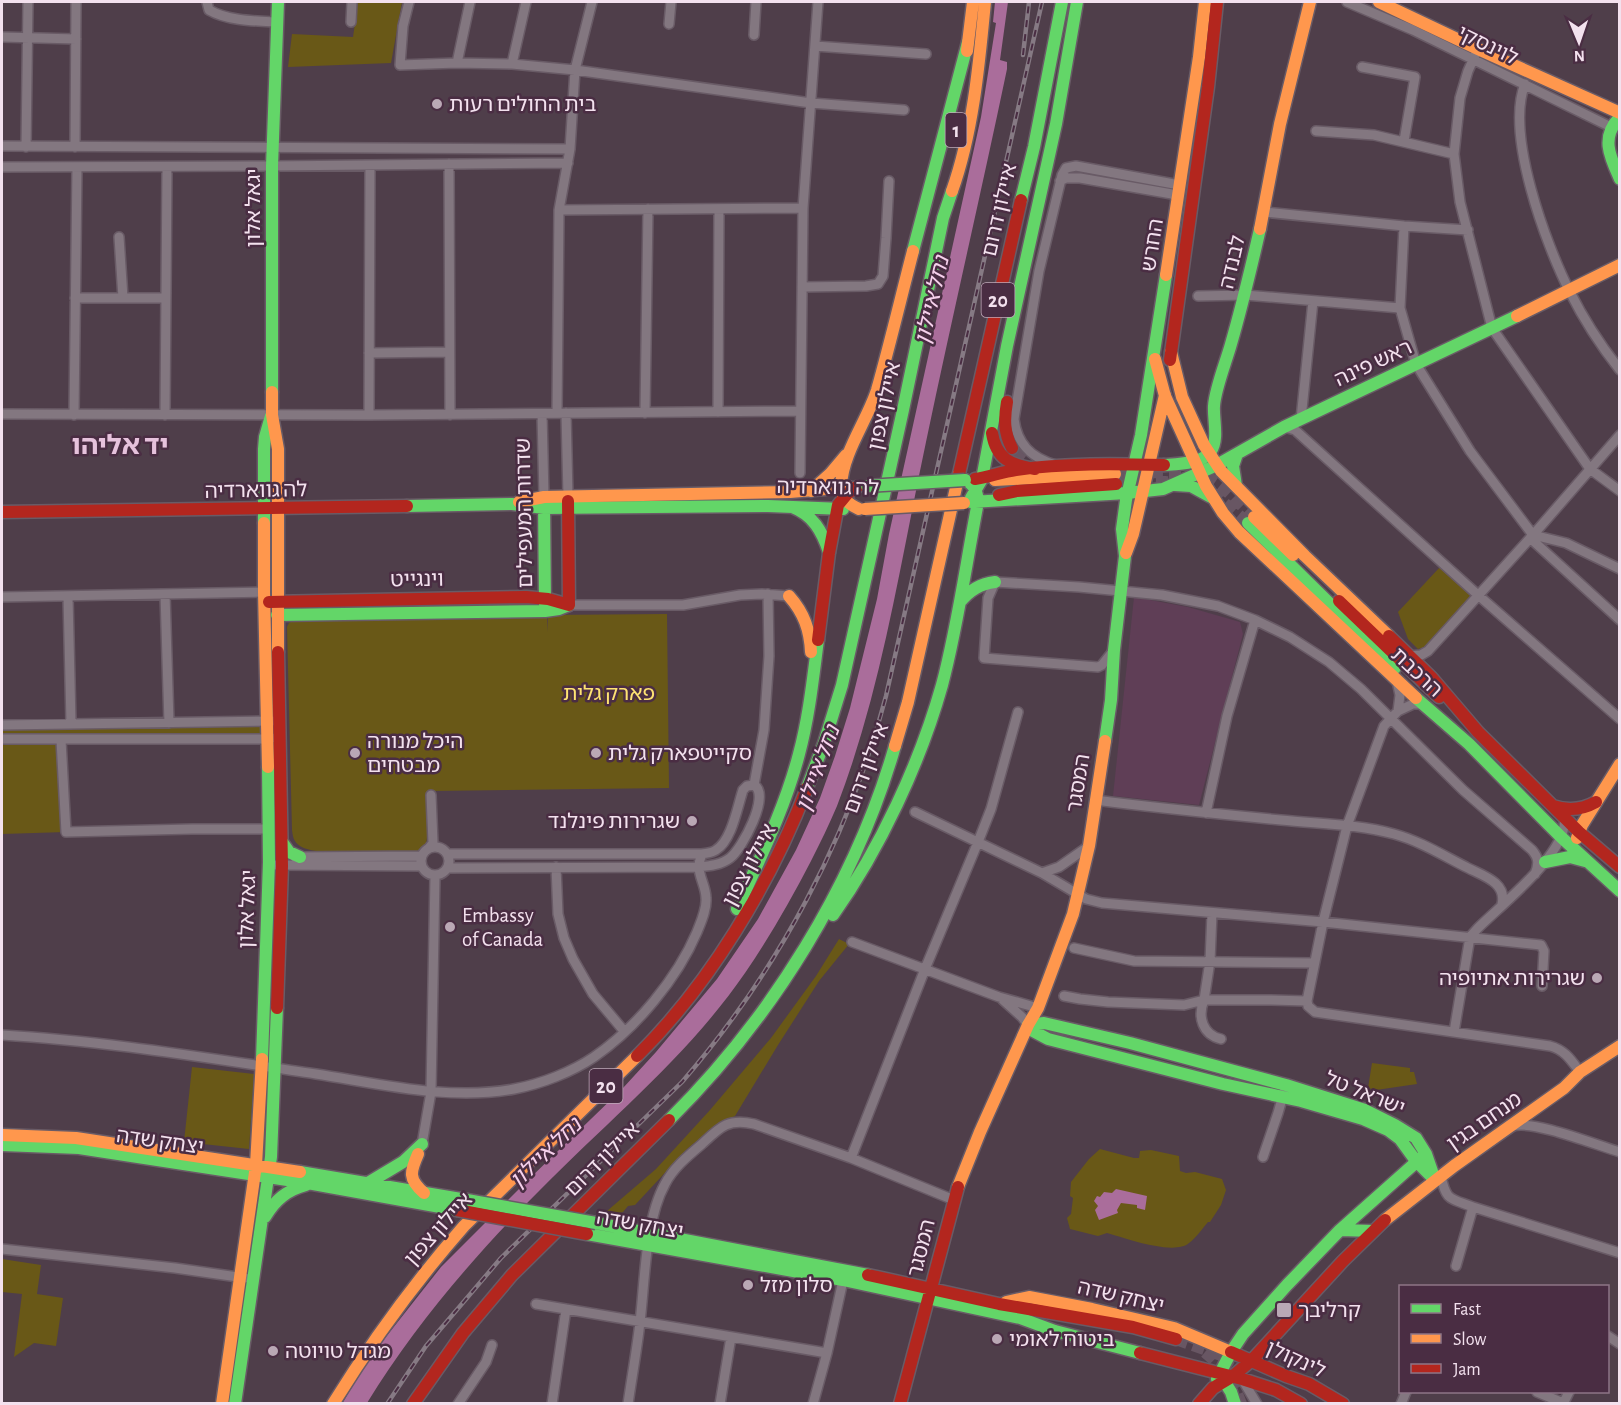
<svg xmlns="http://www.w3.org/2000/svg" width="1621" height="1405" font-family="'Alegreya Sans','Noto Sans Hebrew',sans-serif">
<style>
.built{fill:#5f3e56}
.green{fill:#695817}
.water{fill:#aa6d9b}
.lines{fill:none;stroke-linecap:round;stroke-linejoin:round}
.secondary-tunnel{stroke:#685663;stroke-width:12;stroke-dasharray:12 6;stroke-linecap:butt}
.highway-tunnel{stroke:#685663;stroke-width:16;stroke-dasharray:16 8;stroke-linecap:butt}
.street-casing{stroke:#695b66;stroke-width:12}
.fast-casing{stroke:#695b66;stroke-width:15}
.slow-casing{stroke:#695b66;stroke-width:15}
.jam-casing{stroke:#695b66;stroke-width:15}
.street{stroke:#837780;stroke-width:9}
.fast{stroke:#63d668;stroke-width:12}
.slow{stroke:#ff974d;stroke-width:12}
.jam{stroke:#b3261e;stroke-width:12}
.rail-casing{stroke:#867a84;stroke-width:4.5}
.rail{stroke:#4a2d43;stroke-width:2;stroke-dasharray:7;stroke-linecap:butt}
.fast-bridge-casing{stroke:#695b66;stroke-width:15;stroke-linecap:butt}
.slow-bridge-casing{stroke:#695b66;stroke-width:15;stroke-linecap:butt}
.jam-bridge-casing{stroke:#695b66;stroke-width:15;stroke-linecap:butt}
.fast-bridge{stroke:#63d668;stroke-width:12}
.slow-bridge{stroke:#ff974d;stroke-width:12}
.jam-bridge{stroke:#b3261e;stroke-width:12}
.poi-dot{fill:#baa8b5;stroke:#4a2d43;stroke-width:2}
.labels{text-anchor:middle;stroke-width:5;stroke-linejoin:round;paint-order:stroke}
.shield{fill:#4a2d43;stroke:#c0abbb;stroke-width:1.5}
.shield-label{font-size:20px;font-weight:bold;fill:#f3e1ee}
.street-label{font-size:21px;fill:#f3e1ee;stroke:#4a2d43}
.poi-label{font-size:21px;fill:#f3e1ee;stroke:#4a2d43;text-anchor:start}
.park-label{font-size:21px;fill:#fee372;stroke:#4a2d43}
.water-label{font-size:22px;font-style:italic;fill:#f6d1ec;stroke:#4a2d43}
.district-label{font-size:27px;font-weight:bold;fill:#e6c2dc;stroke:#4a2d43}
</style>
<rect width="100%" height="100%" fill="#4f3e4a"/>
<!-- built -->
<path class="built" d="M1134,597L1188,607L1240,622L1243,634L1199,805L1113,796Z"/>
<!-- green -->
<path class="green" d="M358,2H402L391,63L288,67L292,34L353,37Z
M1440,567L1473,595L1425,647L1418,649L1408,639L1398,612Z
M667,614L669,788L429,791C428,801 429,841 425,846C424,848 419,850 417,851C392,852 318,858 300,846C293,841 293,837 292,830L287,627L289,623L294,620L547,617L548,632V615Z
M263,723V737H2V726Z
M2,741L61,743L66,832L2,834Z
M839,939L849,944L819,981L778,1045L735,1116L719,1123L687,1149L635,1205L628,1206L623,1212L618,1213L607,1211L656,1169L710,1110L771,1038L816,976Z
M1372,1063L1410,1068V1072H1414L1417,1084L1376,1090L1368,1088Z
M192,1067L254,1074L249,1149L184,1142Z
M1100,1149L1134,1158H1139L1140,1151L1151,1150L1179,1156L1180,1171L1186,1173L1195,1172L1222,1179L1226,1190L1221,1205L1210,1222H1208C1202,1229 1196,1238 1189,1243C1174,1256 1125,1238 1107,1233L1098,1236L1070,1229L1067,1218L1071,1214L1073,1198L1070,1196L1071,1182L1089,1159Z
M2,1259L41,1265L37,1294L63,1298L56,1346L34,1343L14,1357L22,1294L2,1292Z"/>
<!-- water -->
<path class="water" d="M995,2H1008L1000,60L1007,62V69C981,193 952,318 926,442C900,564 882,689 837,806C829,825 820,843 811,861C791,900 769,938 745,973C688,1056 610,1119 540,1190C475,1255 415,1325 367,1403L342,1404L367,1361L441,1267L528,1180L623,1088L656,1052L717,979L758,919L796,850L820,798L835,756L850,708L877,599L889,534L981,117L996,23L993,22Z
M1116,1189L1147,1196L1145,1210L1137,1208V1205L1121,1203L1117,1210L1118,1213L1099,1220L1095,1210L1098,1206L1094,1201L1097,1196L1100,1197L1104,1192L1112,1193Z"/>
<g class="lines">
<!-- secondary-tunnel -->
<path class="secondary-tunnel" d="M1115,474C1138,473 1193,468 1212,480C1227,489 1240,505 1254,517
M1120,484L1151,481L1180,483
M1211,492L1248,523
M1176,1339L1235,1360
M1205,1352C1221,1365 1234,1383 1241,1404"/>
<!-- highway-tunnel -->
<path class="highway-tunnel" d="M1012,448L1030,461L1045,466"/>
<defs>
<path id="street" d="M207,2L209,10C228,21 255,21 277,22
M409,2L403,26L400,65L457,63L512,64L575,70L811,103L904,110
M1347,2L1413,30L1611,127
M351,22L352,2
M669,24L671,2
M754,35L756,2
M2,37L76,39
M815,46L926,54
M1478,49L1468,71L1460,98L1454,154L1460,202L1492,328L1590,469L1620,491
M457,63L470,2
M512,64L526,2
M1362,67L1415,77L1404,141
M1525,84C1505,134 1546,245 1570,292C1584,320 1601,346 1620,370
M1316,131L1374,135L1454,154
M2,146L570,149
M26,147L28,2
M75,147L76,2
M449,164L450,415
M2,167L272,166L568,163
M1060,181L1066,178H1080L1172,194L1177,198L1178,204
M559,210L803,208
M1264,212L1404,226L1468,230
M1404,226L1400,308L1416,364L1470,451L1533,535L1566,543L1620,569
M119,237L123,298
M802,287L866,286L878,284L883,276L886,238L889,181
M1198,296L1245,295L1400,308
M75,298H166
M369,353L449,352
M718,412L719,209
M557,413L559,210L570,149L575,70L592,2
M566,413L568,496
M645,413L648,209
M2,414L369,415L799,411
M542,414L544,497
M74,415L77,167
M165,415L167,167
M369,415L370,165
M1301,419L1313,301
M1284,427L1295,430L1478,595L1620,719
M1056,465C1031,458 1017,444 1014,419L1039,271L1062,175L1066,168L1076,166L1174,184L1178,183L1182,178
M800,473L803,208L818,2
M1530,538L1620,620
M165,594L169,723
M2,597L264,592
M68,597L71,723
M569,605H683L740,595L762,594L789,596
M1114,650L1102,665L1098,667L984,658L988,598L995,582L1079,587L1162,595L1218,606L1255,620L1290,637L1329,662L1361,689L1463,790L1532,850C1539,858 1539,864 1535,874
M1409,656L1421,655L1428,651L1533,535L1620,435
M1397,681L1400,695L1398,711
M2,725L272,721
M2,739H268L272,738
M61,740L66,832L192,829H268
M754,785L764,730L769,656L768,594
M1095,800C1157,808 1219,814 1281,820C1318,824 1358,824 1394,834C1420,841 1444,856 1468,868C1484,876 1507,883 1502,904
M915,812L1042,873L1086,899L1102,903L1323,922L1541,945L1544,951L1542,986
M1206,813L1227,716L1255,620
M421 861a14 14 0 1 1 28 0a14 14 0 1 1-28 0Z
M429,848L433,843L431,795
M448,854H702
M295,857L421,856
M276,865L421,866
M556,867L558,914L564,938L573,959L593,994L624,1031
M447,868L698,867C709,866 721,865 730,858C742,849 771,795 754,785
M1042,873L1059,867L1089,846
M1212,913L1210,961L1204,1000C1197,1017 1203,1035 1221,1039
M852,942L999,997L1038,1008
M1074,948L1134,961L1314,963
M1064,996L1080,999L1108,1002L1184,1005L1204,1000H1271L1307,1001
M1003,1000L1022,1017L1028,1025
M1307,1001L1323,922L1347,826L1384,726L1398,711L1413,704H1422
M1307,1001L1308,1006L1315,1012L1550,1046C1565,1050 1571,1060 1580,1072
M1454,1032L1470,937L1478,928C1501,905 1570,851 1564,818
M2,1035C107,1041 212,1059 316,1074C381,1084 450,1101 514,1089C541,1084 572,1072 594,1057C636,1028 677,979 697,932C701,922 707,909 706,898C706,887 699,877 699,867C698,863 701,858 702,854C707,853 712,853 716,850C732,840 737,808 743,790L747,786L754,785
M1513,1126C1534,1120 1596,1145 1620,1152
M422,1144L431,1092L435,876
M1263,1157L1278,1113L1286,1085
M851,1158L925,969L978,842L991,809L1018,712
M1441,1176C1446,1201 1450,1198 1473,1207L1620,1253
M2,1249L175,1268L245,1278
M1456,1266L1473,1207
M536,1304L827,1353
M1608,1336L1620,1344
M1242,1379L1257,1404
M1537,1392L1563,1403
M458,1404L486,1362L492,1345
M552,1404L566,1309
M628,1404C632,1376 637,1349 640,1322C645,1281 645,1220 665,1184C673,1168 689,1155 702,1144C720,1127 728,1118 754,1124L851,1158L954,1200
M720,1404L731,1337
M813,1404L827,1353L842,1285L843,1275
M1401,1404L1406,1392
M1563,1404L1569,1392"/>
<path id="fast" d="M1620,117C1600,137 1610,157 1620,179
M1021,200L1034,147L1062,2
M913,251L968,42
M272,392V166L278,2
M1164,465C1178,464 1202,464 1211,451C1219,439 1213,419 1214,406C1215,389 1226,362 1231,344C1242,306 1251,268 1260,229
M1175,485L1191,486L1211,497
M1236,486L1233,466L1237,454
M971,498L982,479L1007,346L1056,124L1077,2
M544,501L545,604
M971,502L1127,493L1163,489L1217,465L1284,427L1517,316
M407,506L512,504L544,508L768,506L843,509
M792,507C813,515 822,531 829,552
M264,523V449L265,437L271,416
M1248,523L1395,668
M960,602C970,590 980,584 995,582
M277,615L545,611L559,609L569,605
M1416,698L1469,744L1561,837L1620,891
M1105,741L1111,700L1114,650L1125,556L1122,529L1126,500L1141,435L1166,275
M807,788L824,743L842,685L903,410L943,218L952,191
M282,842L289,852L300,857
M1545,862L1570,857L1585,861
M737,909C760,858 785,808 799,754C809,717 813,678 818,640
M833,915C880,849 920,763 942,685C958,625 966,563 978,502C977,492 975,485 965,480
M1028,1025L1044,1023L1130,1043L1286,1085L1365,1110L1395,1125L1416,1138L1426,1154L1435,1180
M1028,1025L1033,1031L1048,1039L1223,1084L1301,1101L1363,1119L1388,1130L1400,1139L1416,1161L1432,1177
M262,1059L269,862L268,767
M669,1120C771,1019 855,885 895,746
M2,1145L79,1148L313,1184L457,1210
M300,1172L467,1200
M368,1183L403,1162L422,1144
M265,1217C275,1200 287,1190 306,1185
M596,1223L868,1275
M1340,1230L1373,1231
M587,1234L843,1280L1020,1318L1055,1331L1140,1353
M1221,1376L1231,1392L1235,1404
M1217,1379L1231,1352L1243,1334L1287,1285L1340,1230L1422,1157
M235,1404L271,1157L277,1008"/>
<path id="slow" d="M1379,2L1478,49L1620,113
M967,51L973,2
M952,191C973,132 979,65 985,2
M1260,229L1280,124L1310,2
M1166,275L1199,57L1205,2
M1517,316L1620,265
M1171,352L1182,397L1204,445L1221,471L1305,556L1389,636
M1155,359L1165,396L1206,486L1223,513L1239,532L1416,698
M272,392V415L278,449V652
M995,480L1115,474
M811,491L830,474L846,455
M519,502L544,497L790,492L849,487
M859,509C848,504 841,498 841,485C843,452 867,421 877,390C890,344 901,297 913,251
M1254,517L1293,555
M264,523V592L268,767
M1126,553L1133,534L1165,395
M789,596C804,613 810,630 811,652
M895,746L908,702L959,474
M1577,838L1582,825L1620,764
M2,1135L76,1138L300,1172
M418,1154C410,1172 408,1179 424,1193
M958,1187L980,1132L1028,1025L1038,1008L1073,914L1089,846L1105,741
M1385,1220L1454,1166L1564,1088L1580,1072L1620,1046
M1006,1302L1029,1297L1092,1309L1174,1328L1231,1352
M222,1404L256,1165L262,1059
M333,1404C372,1341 415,1282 464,1226L637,1056"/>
<path id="jam" d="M1170,360L1208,87L1217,2
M1007,402C1004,419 1004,433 1012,448
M992,433C996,459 1011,465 1035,469
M959,474L1021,200
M975,479C989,477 1002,472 1016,470C1065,463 1115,464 1164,465
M999,495L1017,491L1116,484
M568,501L569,605
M2,512L407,506
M1339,601L1439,697
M269,602L526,597L548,599L569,605
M1389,636L1431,677L1478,732L1579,832L1620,867
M818,640L829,553L838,505L848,493L857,487
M1553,806C1568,811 1582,810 1596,802
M277,1008L282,866L278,652
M637,1056C710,984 770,884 807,788
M868,1275L999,1304L1133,1327L1176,1339
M1231,1352L1286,1376L1309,1384L1343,1404
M1140,1353L1242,1379L1276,1390L1301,1404
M413,1404L463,1333L512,1275L669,1120
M900,1404L958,1187
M1199,1404L1213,1388L1233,1376L1252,1360L1343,1261L1385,1220"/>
</defs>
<!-- street casing -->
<use href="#street" class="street-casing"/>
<!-- fast casing -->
<use href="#fast" class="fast-casing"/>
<!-- slow casing -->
<use href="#slow" class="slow-casing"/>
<!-- jam casing -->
<use href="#jam" class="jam-casing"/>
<!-- street -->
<use href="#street" class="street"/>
<!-- fast -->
<use href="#fast" class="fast"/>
<!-- slow -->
<use href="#slow" class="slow"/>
<!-- jam -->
<use href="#jam" class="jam"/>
<defs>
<path id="rail" d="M1023,55L1029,2
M387,1404L426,1346L501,1258L682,1082C778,971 849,838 886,696L1042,2"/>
</defs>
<!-- rail casing -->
<use href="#rail" class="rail-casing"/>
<!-- rail -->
<use href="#rail" class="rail"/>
<defs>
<path id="fast-bridge" d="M867,486L965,480
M467,1200L596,1223"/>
<path id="slow-bridge" d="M865,509L964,503"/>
<path id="jam-bridge" d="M457,1210L587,1234"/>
</defs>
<!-- fast-bridge casing -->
<use href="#fast-bridge" class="fast-bridge-casing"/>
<!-- slow-bridge casing -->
<use href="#slow-bridge" class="slow-bridge-casing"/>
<!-- jam-bridge casing -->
<use href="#jam-bridge" class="jam-bridge-casing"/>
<!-- fast-bridge -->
<use href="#fast-bridge" class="fast-bridge"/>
<!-- slow-bridge -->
<use href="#slow-bridge" class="slow-bridge"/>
<!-- jam-bridge -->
<use href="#jam-bridge" class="jam-bridge"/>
</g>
<!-- markers -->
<g class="poi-dot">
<circle cx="437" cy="104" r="6"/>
<circle cx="355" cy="753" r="6"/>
<circle cx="596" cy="753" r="6"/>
<circle cx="692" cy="821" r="6"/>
<circle cx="450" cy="927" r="6"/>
<circle cx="1597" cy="978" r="6"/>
<circle cx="748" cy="1285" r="6"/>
<rect x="1276" y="1302" width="16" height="16" rx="3"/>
<circle cx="997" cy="1339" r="6"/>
<circle cx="273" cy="1351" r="6"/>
</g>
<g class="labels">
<!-- shield labels -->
<g class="shield">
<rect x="945.5" y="113" width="21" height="34" rx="4.5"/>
<rect x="981.5" y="283" width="33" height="34" rx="4.5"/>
<rect x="589.5" y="1069" width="33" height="34" rx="4.5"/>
</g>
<g class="shield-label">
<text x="956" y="137">1</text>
<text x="998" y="307">20</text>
<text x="606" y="1093">20</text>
</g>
<!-- street labels -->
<g class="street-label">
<text transform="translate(1488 45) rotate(26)" y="7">לוינסקי</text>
<text transform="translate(253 208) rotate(-90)" y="7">יגאל אלון</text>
<text transform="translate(999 210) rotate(-77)" y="7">איילון דרום</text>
<text transform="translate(1152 245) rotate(-81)" y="7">החרש</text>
<text transform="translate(1232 262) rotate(-77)" y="7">לבנדה</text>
<text transform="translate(1373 363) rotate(-25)" y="7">ראש פינה</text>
<text transform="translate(884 406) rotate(-78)" y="7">איילון צפון</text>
<text transform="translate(828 487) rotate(1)" y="7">לה גווארדיה</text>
<text transform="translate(256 490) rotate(-1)" y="7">לה גווארדיה</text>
<text transform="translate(524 513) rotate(-91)" y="7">שדרות המעפילים</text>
<text transform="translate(417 579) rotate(-1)" y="7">וינגייט</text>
<text transform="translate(1417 672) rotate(43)" y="7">הרכבת</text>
<text transform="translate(866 768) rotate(-70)" y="7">איילון דרום</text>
<text transform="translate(1078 783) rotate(-81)" y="7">המסגר</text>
<text transform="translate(749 865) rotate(-62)" y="7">איילון צפון</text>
<text transform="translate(247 909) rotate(-88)" y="7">יגאל אלון</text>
<text transform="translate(1365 1093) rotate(22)" y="7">ישראל טל</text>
<text transform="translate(1484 1121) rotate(-35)" y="7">מנחם בגין</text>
<text transform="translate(160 1141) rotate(8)" y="7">יצחק שדה</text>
<text transform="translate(602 1159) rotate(-45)" y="7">איילון דרום</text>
<text transform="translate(640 1224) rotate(10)" y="7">יצחק שדה</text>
<text transform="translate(438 1229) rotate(-48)" y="7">איילון צפון</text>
<text transform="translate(921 1248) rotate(-76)" y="7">המסגר</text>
<text transform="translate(1121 1296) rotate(13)" y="7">יצחק שדה</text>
<text transform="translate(1296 1359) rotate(24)" y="7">לינקולן</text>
</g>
<!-- poi labels -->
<g class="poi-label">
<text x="449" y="111">בית החולים רעות</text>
<text x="367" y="748">היכל מנורה<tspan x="367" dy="24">מבטחים</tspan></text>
<text x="608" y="760">סקייטפארק גלית</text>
<text x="680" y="828" text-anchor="end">שגרירות פינלנד</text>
<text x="462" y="922">Embassy<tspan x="462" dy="24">of Canada</tspan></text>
<text x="1585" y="985" text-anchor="end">שגרירות אתיופיה</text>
<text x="760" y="1292">סלון מזל</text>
<text x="1298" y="1317">קרליבך</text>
<text x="1009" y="1346">ביטוח לאומי</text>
<text x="285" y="1358">מגדל טויוטה</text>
</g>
<!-- park labels -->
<g class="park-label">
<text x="609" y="700">פארק גלית</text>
</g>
<!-- water labels -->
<g class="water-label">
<text transform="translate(931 300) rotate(-77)" y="8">נחל איילון</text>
<text transform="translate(817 768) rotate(-70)" y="8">נחל איילון</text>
<text transform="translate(545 1152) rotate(-44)" y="8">נחל איילון</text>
</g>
<!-- district labels -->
<g class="district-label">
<text x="120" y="454">יד אליהו</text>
</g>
</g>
<!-- border -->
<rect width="1621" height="1405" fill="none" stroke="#f3e1ee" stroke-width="6"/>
<!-- legend -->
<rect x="1399" y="1285" width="210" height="108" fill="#4a2d43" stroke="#8e7587" stroke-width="1.5"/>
<rect x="1411" y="1304" width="30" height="9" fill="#63d668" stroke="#8e7587" stroke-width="1.5"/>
<text x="1453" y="1315" font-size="18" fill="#f3e1ee">Fast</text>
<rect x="1411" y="1334" width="30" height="9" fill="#ff974d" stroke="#8e7587" stroke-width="1.5"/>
<text x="1453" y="1345" font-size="18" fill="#f3e1ee">Slow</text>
<rect x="1411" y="1364" width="30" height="9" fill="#b3261e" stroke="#8e7587" stroke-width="1.5"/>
<text x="1453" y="1375" font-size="18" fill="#f3e1ee">Jam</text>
<!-- north arrow -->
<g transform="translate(1579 42) rotate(178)" stroke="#4a2d43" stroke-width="4.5" paint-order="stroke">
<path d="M0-4.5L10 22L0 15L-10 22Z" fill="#f3e1ee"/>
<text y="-9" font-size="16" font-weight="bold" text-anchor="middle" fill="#f3e1ee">N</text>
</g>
</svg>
